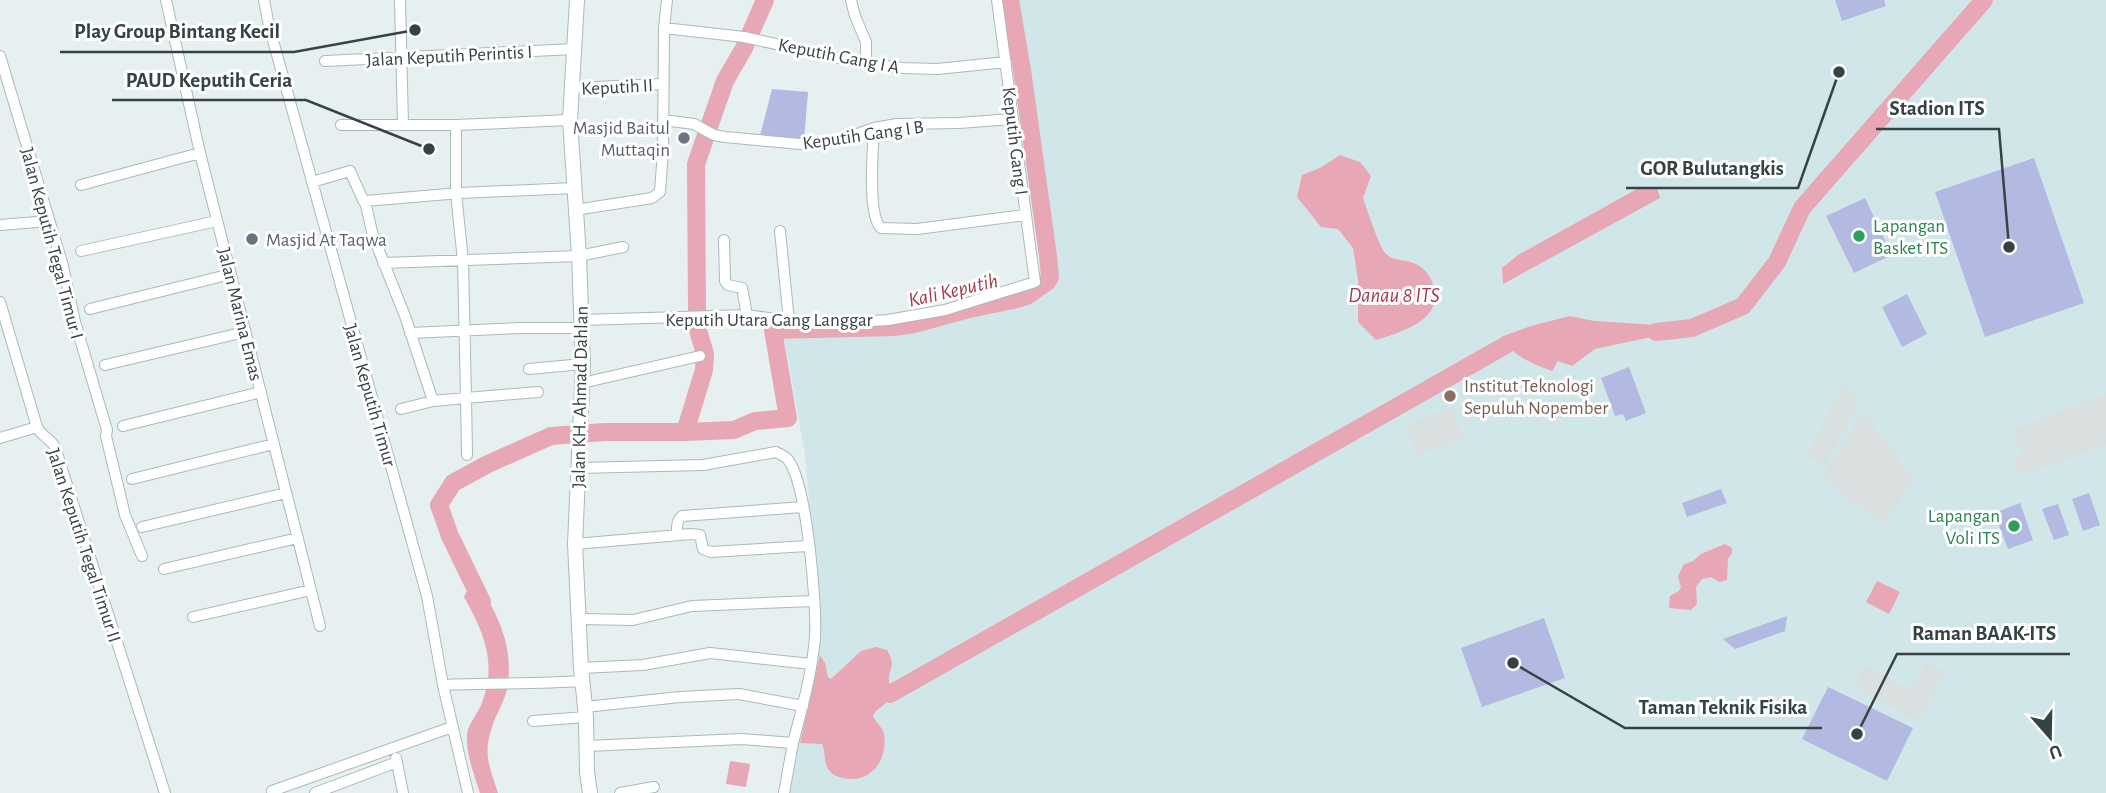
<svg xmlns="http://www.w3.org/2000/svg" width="2106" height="793" font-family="'Alegreya Sans',sans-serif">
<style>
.education{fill:#d1e6e9}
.green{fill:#b2bae1}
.parking{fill:#dadfdf}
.water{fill:#e8a7b4}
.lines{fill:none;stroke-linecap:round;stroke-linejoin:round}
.river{stroke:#e8a7b4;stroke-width:18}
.minor-casing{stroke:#a9babb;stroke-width:12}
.tertiary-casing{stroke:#a9babb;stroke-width:16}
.minor{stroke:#fff;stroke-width:10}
.tertiary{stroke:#fff;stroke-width:14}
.worship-dot{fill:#6b7280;stroke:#fff;stroke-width:2.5}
.leisure-dot{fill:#2e9e5b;stroke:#fff;stroke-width:2.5}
.education-dot{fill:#8d6e63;stroke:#fff;stroke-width:2.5}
.labels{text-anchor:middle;stroke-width:6;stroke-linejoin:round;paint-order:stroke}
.street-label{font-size:19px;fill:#364343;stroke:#fff}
.worship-label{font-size:19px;fill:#5b616d;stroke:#fff;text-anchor:end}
.leisure-label{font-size:19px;fill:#27864d;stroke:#fff;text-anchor:start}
.education-label{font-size:19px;fill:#785e54;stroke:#fff;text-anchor:start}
.water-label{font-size:21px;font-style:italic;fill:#a33a4e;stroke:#fff}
.leader{fill:none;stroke:#364343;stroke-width:2.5}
.callout-dot{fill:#364343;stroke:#fff;stroke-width:2.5}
.callout-label{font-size:21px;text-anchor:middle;font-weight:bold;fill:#364343;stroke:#fff;stroke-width:6;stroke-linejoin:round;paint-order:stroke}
</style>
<rect width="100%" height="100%" fill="#e6f0f1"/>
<!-- education -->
<path class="education" d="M1010,0H2106V793H786L812,652L818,597L805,455L784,337L910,330L997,310L1049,290Z"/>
<!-- green -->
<path class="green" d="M1835,0H1884L1886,6L1842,21Z
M772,89L808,92L804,140L760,136Z
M2034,158L2084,303L1985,337L1935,192Z
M1865,198L1892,255L1854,273L1826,216Z
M1907,294L1927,334L1902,347L1882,307Z
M1629,367L1646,413L1626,421L1623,414L1615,416L1601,378Z
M1721,489L1727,503L1687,517L1682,503Z
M2089,493L2100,525L2083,531L2072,499Z
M2020,503L2033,540L2008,549L1994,513Z
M2058,504L2069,535L2054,540L2042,509Z
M1787,616L1785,631L1735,649L1723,639Z
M1544,618L1565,678L1482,707L1461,648Z
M1828,687L1913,728L1887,781L1802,739Z"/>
<!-- parking -->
<path class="parking" d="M1844,385L1859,404L1825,465L1806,456Z
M2106,394V445L2029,473L2018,474L2013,461L2022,453L2014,432L2015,429Z
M1452,407L1463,438L1418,455L1406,425Z
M1863,411L1913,479L1884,526L1822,478Z
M1927,662L1945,671L1919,722L1854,686L1865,666L1911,690Z"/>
<!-- water -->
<path class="water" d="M1340,155L1360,162L1371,176L1363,198C1367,209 1379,246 1385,253C1393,262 1406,259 1416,264C1426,269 1432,278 1434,289C1442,321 1399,333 1376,340L1358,322V279L1353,248L1338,229L1321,227L1297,197L1302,175L1320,168Z
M1657,187L1660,198L1503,284L1502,268L1518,255L1637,189Z
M1570,316L1594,321L1657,325L1656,336L1595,349L1572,366L1558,361L1552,371C1532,364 1513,356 1501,337L1531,326Z
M1725,544L1732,548V553L1728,559L1727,580L1719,582L1711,577L1702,579L1696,587L1697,604L1691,610L1669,608L1670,596L1679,591L1681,587L1678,577L1683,565L1693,561L1701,554Z
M473,577C497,610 515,647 507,689C505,699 499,710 495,719C482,752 488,762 498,793H480C474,774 466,755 467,735C468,724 477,715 481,705C498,665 484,632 464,597Z
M1877,581L1900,592L1889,614L1866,602Z
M876,647L887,650C895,664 891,664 889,677C888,685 893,692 888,700C884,707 876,708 873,716C876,723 883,727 884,735C888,761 870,784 843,778C838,777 832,775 829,770C823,763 826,752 822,744L800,743L820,655L825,663L828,677L831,679L861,651Z
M730,761L750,764L746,787L726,784Z"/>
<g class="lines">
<!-- river -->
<path class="river" d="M1656,332L1692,328L1743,306L1777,262L1802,208L1984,0
M685,432L734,430L755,421L788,418L773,330L894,327L914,324L969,309L1013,300L1027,296L1047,282L1050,277L1048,256L1022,70L1010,0
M482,602L450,536L439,505L453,483L488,464L551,436L605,432H685L704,370L705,354L698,330L697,310L696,164L725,81L744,48L765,0
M890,694L1506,345"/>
<defs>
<path id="minor" d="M166,0L200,153L320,626
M264,0L269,26L427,596L443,685L468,793
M400,0L403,125
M851,0L855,16L866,42V64
M664,28L744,37L866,64L903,68L937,69L1006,62
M0,56L63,266L75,322L107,430L106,436L125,515L142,556
M325,61L574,49
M572,88L663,84
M663,120L694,124L714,135L725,137L800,144L841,140L874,128L897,124L959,123L1012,119
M341,125H456L570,120
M874,128C873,149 867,215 881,228L917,229L1025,215
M312,182L350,171L364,202
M81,185L200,153
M575,210L652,198L660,192L663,151L664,28L667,0
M0,225L48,221
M780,231L789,321
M724,240L725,281L728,285L742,288L747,315
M81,251L217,221
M383,263L579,256L623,247
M0,302L37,427C41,436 50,438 55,447L165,793
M90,309L231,274
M582,320L747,315L789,321L839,323L888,320L945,310L1035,282L997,0
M410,333L521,328H582
M105,365L245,332
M529,369L583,364
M582,383L700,356
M433,401L405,316L373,236L365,201L460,193L574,188
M401,409L433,401L466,398L463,261L456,193V125
M123,426L261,392
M0,438L37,427
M467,455L466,398L538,392
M579,468L703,465L776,452C781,455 786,456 789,461C807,487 817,604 815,637C812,674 802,708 793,743
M132,479L274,444
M142,527L286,493
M677,535C677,528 676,521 682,516L803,507
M575,544L691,534L700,535L703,549L711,552L808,546
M164,569L298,538
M193,617L311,590
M580,619L633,620L692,606L813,601
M581,668L643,665L710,653L811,664
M443,685C489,683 536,684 582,681
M585,707L680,697L739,694L803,706
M533,721L586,717
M587,746L741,739L793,743L784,793
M396,758L403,793
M272,791L452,727
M315,793L397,762
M620,793L654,787"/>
<path id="tertiary" d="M577,0L570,120L579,256L583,364L575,544L581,668L586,717L587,772L590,793"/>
</defs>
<!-- minor casing -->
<use href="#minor" class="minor-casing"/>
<!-- tertiary casing -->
<use href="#tertiary" class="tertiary-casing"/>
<!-- minor -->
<use href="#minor" class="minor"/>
<!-- tertiary -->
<use href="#tertiary" class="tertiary"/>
</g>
<!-- markers -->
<g class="worship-dot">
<circle cx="684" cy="138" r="7"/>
<circle cx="252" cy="239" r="7"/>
</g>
<g class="leisure-dot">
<circle cx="1859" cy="236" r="7"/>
<circle cx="2014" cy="526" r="7"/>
</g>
<circle class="education-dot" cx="1450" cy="396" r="7"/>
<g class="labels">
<!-- street labels -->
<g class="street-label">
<text transform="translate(449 55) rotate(-3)" y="7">Jalan Keputih Perintis I</text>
<text transform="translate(839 55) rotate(11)" y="7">Keputih Gang I A</text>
<text transform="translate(617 86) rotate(-3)" y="7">Keputih II</text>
<text transform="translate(863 134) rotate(-8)" y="7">Keputih Gang I B</text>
<text transform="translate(1016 141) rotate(83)" y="7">Keputih Gang I</text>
<text transform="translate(53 243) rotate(75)" y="7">Jalan Keputih Tegal Timur I</text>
<text transform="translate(241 314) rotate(76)" y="7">Jalan Marina Emas</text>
<text x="769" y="326">Keputih Utara Gang Langgar</text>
<text transform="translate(371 395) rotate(74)" y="7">Jalan Keputih Timur</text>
<text transform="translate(579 397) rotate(-89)" y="7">Jalan KH. Ahmad Dahlan</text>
<text transform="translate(85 545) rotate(72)" y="7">Jalan Keputih Tegal Timur II</text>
</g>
<!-- worship labels -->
<g class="worship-label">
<text x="670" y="134">Masjid Baitul<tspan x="670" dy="22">Muttaqin</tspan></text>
<text x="266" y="246" text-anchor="start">Masjid At Taqwa</text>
</g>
<!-- leisure labels -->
<g class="leisure-label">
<text x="1873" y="232">Lapangan<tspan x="1873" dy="22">Basket ITS</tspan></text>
<text x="2000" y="522" text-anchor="end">Lapangan<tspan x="2000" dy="22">Voli ITS</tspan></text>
</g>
<!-- education labels -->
<g class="education-label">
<text x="1464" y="392">Institut Teknologi<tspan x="1464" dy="22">Sepuluh Nopember</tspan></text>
</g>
<!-- water labels -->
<g class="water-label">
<text transform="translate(953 290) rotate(-13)" y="7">Kali Keputih</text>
<text x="1394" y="302">Danau 8 ITS</text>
</g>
</g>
<!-- callouts -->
<path class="leader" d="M415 30L294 52H60M429 149L306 100H112M2009 247L1999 129H1876M1839 72L1798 188H1626M1857 734L1897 654H2070M1513 663L1625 728H1822"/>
<g class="callout-dot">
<circle cx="415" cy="30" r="7"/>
<circle cx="429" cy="149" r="7"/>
<circle cx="2009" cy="247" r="7"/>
<circle cx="1839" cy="72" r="7"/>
<circle cx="1857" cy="734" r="7"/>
<circle cx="1513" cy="663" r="7"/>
</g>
<g class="callout-label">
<text x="177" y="38">Play Group Bintang Kecil</text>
<text x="209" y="87">PAUD Keputih Ceria</text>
<text x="1937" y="115">Stadion ITS</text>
<text x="1712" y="175">GOR Bulutangkis</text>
<text x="1984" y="640">Raman BAAK-ITS</text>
<text x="1723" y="714">Taman Teknik Fisika</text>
</g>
<!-- north arrow -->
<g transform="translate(2050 737) rotate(160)" stroke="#ffffff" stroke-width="5" paint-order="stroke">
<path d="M0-5L12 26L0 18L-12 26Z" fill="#364343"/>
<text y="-10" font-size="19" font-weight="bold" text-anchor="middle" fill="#364343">U</text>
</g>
</svg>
